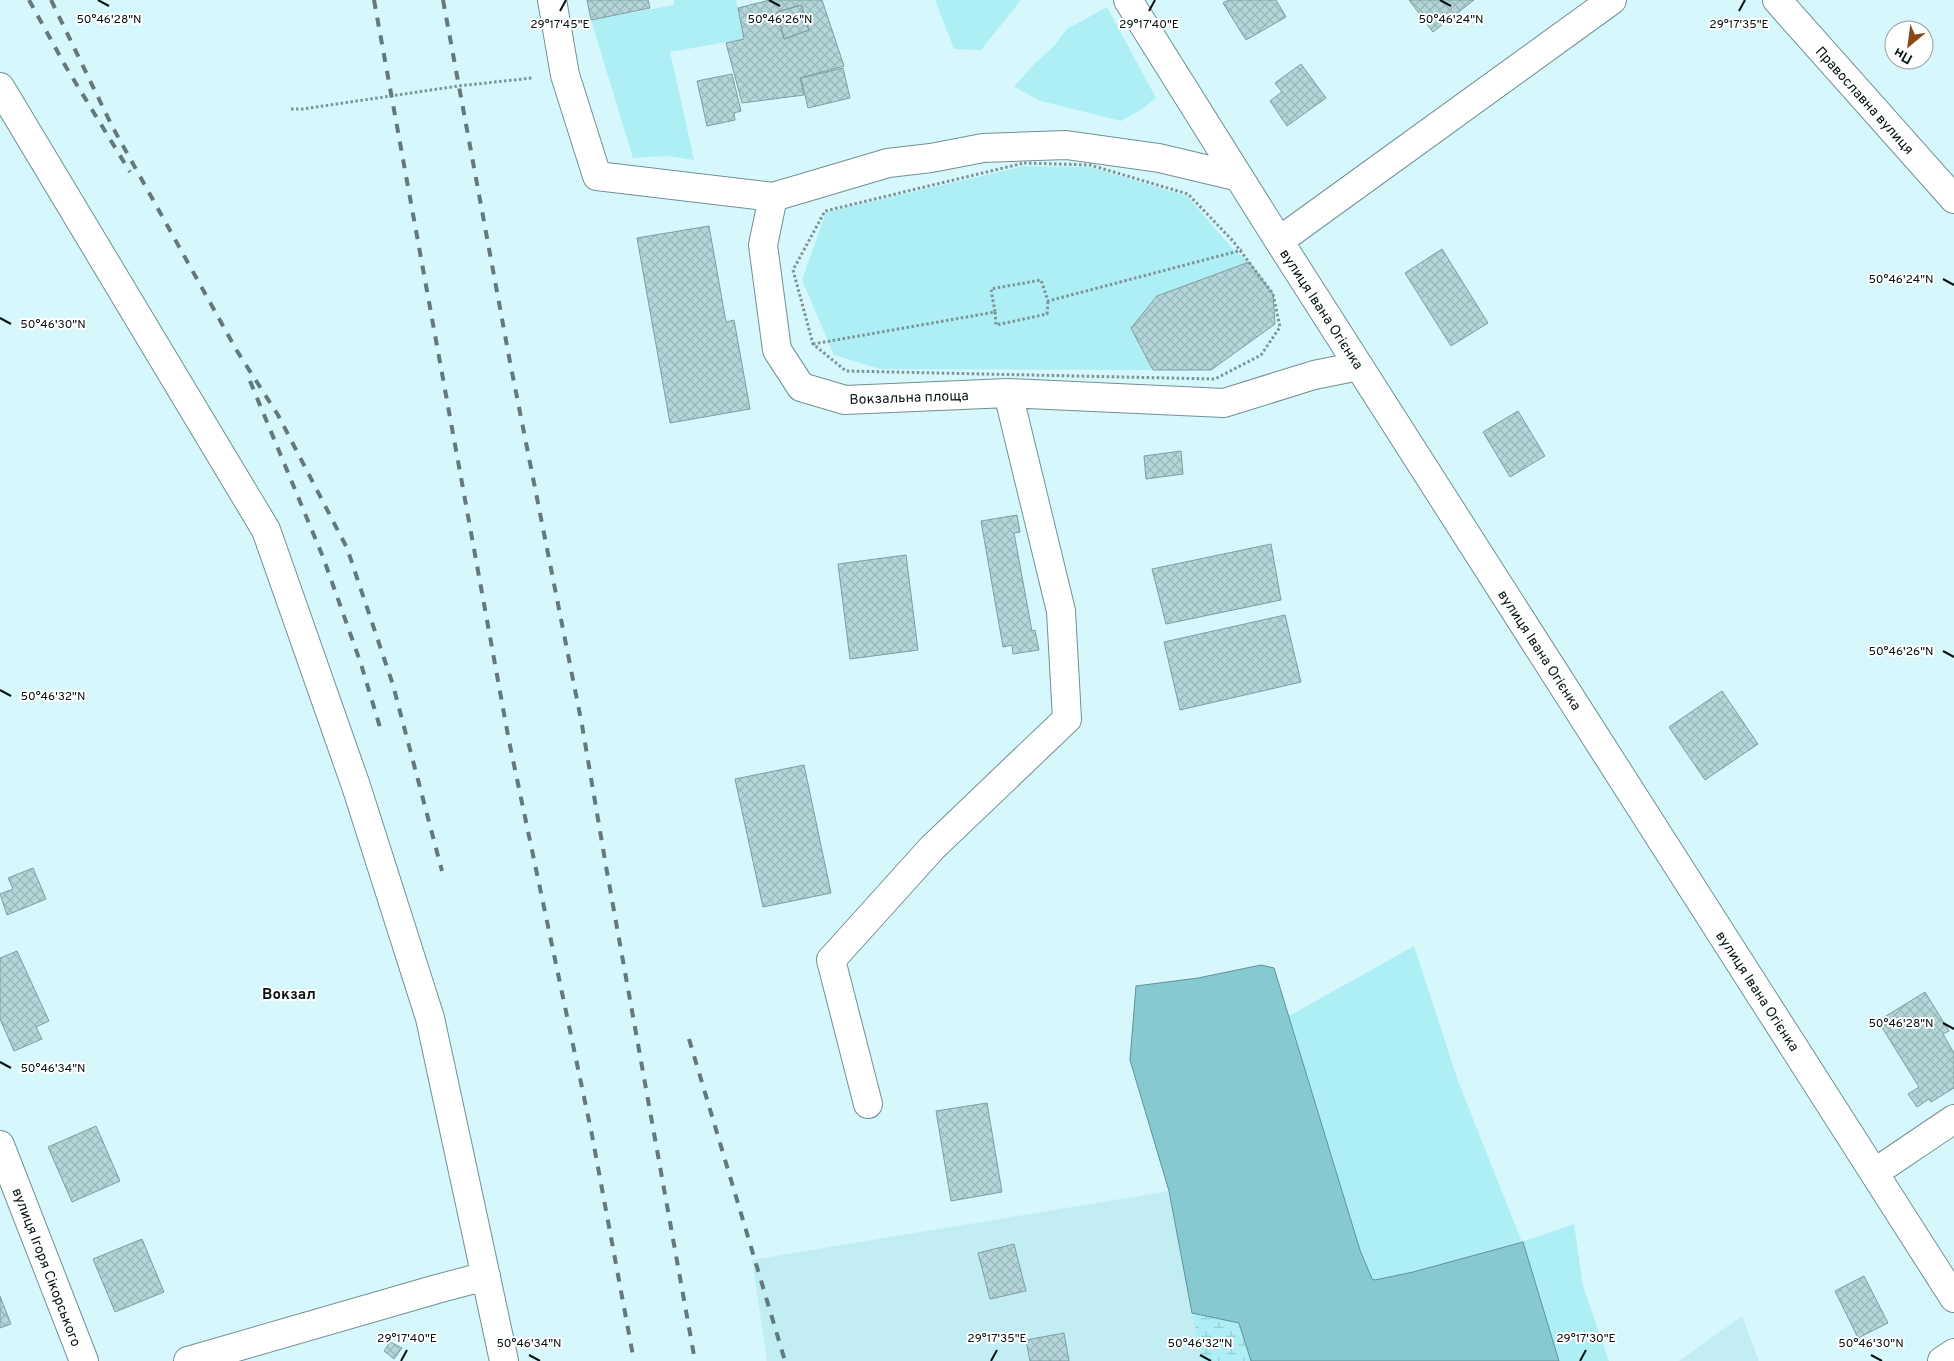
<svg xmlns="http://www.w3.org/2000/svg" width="1954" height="1361" font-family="Overpass,sans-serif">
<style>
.built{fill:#c2eef3}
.grass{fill:#aeeff6}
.wetland{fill:url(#wetland-marsh)}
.water{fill:#86c9d1;stroke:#609298}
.building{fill:url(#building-cross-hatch);stroke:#7f9ea2;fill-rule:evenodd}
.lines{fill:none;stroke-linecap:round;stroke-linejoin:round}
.minor-casing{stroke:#719094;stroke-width:30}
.path{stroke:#7c9496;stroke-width:3;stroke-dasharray:2.5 2.5;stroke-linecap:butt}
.minor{stroke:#fff;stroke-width:28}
.rail{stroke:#63797b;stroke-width:4;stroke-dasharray:9 9;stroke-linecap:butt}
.ticks{fill:none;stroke:#061213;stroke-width:2}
.labels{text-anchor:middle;stroke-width:4;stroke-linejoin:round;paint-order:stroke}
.street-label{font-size:14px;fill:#061213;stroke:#fff}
.neighbourhood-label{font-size:15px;font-weight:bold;fill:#061213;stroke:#fff}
.ticks-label{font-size:12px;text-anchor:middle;fill:#061213;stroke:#fff;stroke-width:4;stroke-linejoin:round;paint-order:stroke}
</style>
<defs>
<pattern id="wetland-marsh" width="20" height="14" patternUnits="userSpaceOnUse" patternTransform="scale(1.25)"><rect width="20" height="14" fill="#aeeff6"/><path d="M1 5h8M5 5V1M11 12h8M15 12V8" fill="none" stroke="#94ccd2"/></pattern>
<pattern id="building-cross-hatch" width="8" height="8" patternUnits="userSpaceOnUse" patternTransform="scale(1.25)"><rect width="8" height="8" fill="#b4d5d9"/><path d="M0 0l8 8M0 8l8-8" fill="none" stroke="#99b6b9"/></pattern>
</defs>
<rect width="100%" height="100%" fill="#d6f7fb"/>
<!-- built -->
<path class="built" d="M1169,1191L1203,1361H767L752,1260Z
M1742,1316L1759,1361H1679Z"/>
<!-- grass -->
<path class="grass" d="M674,0H736L744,39L670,52L694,160L667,156L633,158L591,20L674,5Z
M935,0H1021L981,50L954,49Z
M1107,7L1156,98L1139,111L1121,121L1041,101L1014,87L1033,65L1054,46L1067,29Z
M1024,166L1090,167L1187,196L1233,249L1249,262L1157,296L1131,328L1153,370L880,369L834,355L802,280L826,212Z
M1414,946L1458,1081L1522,1242L1574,1224L1583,1286L1609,1361H1559L1522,1242L1413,1272L1375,1280L1372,1279L1360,1250L1289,1016Z"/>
<!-- wetland -->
<path class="wetland" d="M1192,1313L1239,1323L1251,1361H1203Z"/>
<!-- water -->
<path class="water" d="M1261,965L1274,968L1360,1250L1372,1279L1375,1280L1413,1272L1523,1242L1559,1361H1251L1239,1323L1192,1313L1169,1191L1130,1060L1136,986L1198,978Z"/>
<!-- building -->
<path class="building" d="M587,0H648L650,8L591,20Z
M770,0H822L844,66L800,78L804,95L742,103L726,43L744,39L738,8ZM801,5L809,30L784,39L777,12Z
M1228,0H1276L1286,17L1246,40L1223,3Z
M1409,0H1474L1433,32Z
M801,5L809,30L784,39L777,12Z
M1301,64L1326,98L1287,126L1270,101L1282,92L1275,83Z
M843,68L850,98L808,108L801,78Z
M732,74L741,111L734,113L735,120L707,126L697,81Z
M709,226L726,322L734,320L750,409L670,423L637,238Z
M1442,249L1488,323L1451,346L1405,273Z
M1249,262L1273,294L1275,324L1211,370H1153L1131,328L1157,296Z
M1518,411L1545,456L1510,477L1483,432Z
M1181,451L1183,474L1146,479L1144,456Z
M1017,515L1020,532L1014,533L1032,631L1035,630L1039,650L1013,654L1012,645L1003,647L981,521Z
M1271,544L1281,600L1166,624L1152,569Z
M906,555L918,650L850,659L838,564Z
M1285,615L1301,682L1180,710L1164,642Z
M1722,691L1758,744L1705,780L1669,727Z
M804,765L831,893L763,907L735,779Z
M33,868L46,899L7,915L0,894L13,889L8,878Z
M17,951L49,1021L36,1027L42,1039L14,1051L0,1019V958Z
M1925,992L1949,1031L1943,1034L1954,1053V1088L1931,1102L1929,1099L1917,1107L1908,1094L1919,1087L1878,1021Z
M987,1103L1002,1192L951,1201L936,1111Z
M96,1126L120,1181L72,1202L48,1147Z
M142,1239L164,1292L115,1312L93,1259Z
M1014,1244L1026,1291L990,1299L978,1253Z
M1864,1276L1888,1323L1858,1338L1835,1291Z
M0,1296L11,1324L0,1328Z
M1064,1333L1069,1361H1030L1026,1340Z
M390,1342L402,1348L394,1359L384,1351Z"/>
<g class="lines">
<defs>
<path id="minor" d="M552,0L565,75L597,176L773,197L888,163L931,158L983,148L1066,145L1159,158L1239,177
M1128,0L1279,241L1954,1298
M1777,0L1954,199
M0,87L266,530L356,786L430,1018L504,1361
M773,197L763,245L777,350L801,387L845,400L1008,393L1224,403L1314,375L1359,366
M1279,241L1612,0
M868,1104L831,960L932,848L1067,719L1061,611L1008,393
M0,1145L84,1361
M1874,1173L1954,1119
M188,1361L437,1289L486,1276
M1942,1361L1954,1353"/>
</defs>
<!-- minor casing -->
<use href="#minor" class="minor-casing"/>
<!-- path -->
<path class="path" d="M291,109H303L458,86L532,78
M1024,163L1090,165L1188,194L1233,241L1273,294L1280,327L1261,355L1215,379L846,371L813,344L793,270L825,211Z
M995,312L996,325L1047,314L1048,301
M813,344L995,312L991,289L1041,280L1048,301L1242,250"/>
<!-- minor -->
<use href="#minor" class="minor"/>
<!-- rail -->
<path class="rail" d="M29,0L66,67L130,172
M51,0L112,126L237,351L278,415L347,548L393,685L442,871
M374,0L509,741L592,1135L634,1361
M443,0L510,362L582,725L607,872L695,1361
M250,381L323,557L361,664L382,734
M689,1039L785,1361"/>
</g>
<!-- ticks -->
<path class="ticks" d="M98,0L109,6M769,0L780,6M1440,0L1451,6M560,11L566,0M1149,11L1155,0M1739,11L1745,0M1943,279L1954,285M0,318L11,324M1943,651L1954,657M0,690L11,696M1943,1023L1954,1029M0,1062L11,1068M529,1355L540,1361M1200,1355L1211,1361M1871,1355L1882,1361M401,1361L407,1350M991,1361L997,1350M1580,1361L1586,1350"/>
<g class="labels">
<!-- street labels -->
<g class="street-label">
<text transform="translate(1865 100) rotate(48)" y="5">Православна вулиця</text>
<text transform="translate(1322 309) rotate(57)" y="5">вулиця Івана Огієнка</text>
<text transform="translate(909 397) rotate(-2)" y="5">Вокзальна площа</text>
<text transform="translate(1540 650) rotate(57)" y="5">вулиця Івана Огієнка</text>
<text transform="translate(1758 991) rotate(57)" y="5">вулиця Івана Огієнка</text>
<text transform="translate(47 1267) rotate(69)" y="5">вулиця Ігоря Сікорського</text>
</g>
<!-- neighbourhood labels -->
<g class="neighbourhood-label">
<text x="289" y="999">Вокзал</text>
</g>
</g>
<g class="ticks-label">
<text x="109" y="23">50°46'28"N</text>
<text x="1451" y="23">50°46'24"N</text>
<text x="780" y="23">50°46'26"N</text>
<text x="560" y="28">29°17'45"E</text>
<text x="1149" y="28">29°17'40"E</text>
<text x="1739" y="28">29°17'35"E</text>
<text x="1901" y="283">50°46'24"N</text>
<text x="53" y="328">50°46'30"N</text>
<text x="1901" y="655">50°46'26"N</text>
<text x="53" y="700">50°46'32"N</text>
<text x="1901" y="1027">50°46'28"N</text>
<text x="53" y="1072">50°46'34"N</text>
<text x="407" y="1342">29°17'40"E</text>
<text x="997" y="1342">29°17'35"E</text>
<text x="1586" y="1342">29°17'30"E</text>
<text x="529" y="1347">50°46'34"N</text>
<text x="1200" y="1347">50°46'32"N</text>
<text x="1871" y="1347">50°46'30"N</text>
</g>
<!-- north arrow -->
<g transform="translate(1909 45) rotate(209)"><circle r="24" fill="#ffffff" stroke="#9ba0a1"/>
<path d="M0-4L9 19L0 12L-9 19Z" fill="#8b4a15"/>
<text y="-8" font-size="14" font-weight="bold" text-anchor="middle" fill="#061213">Пн</text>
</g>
</svg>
